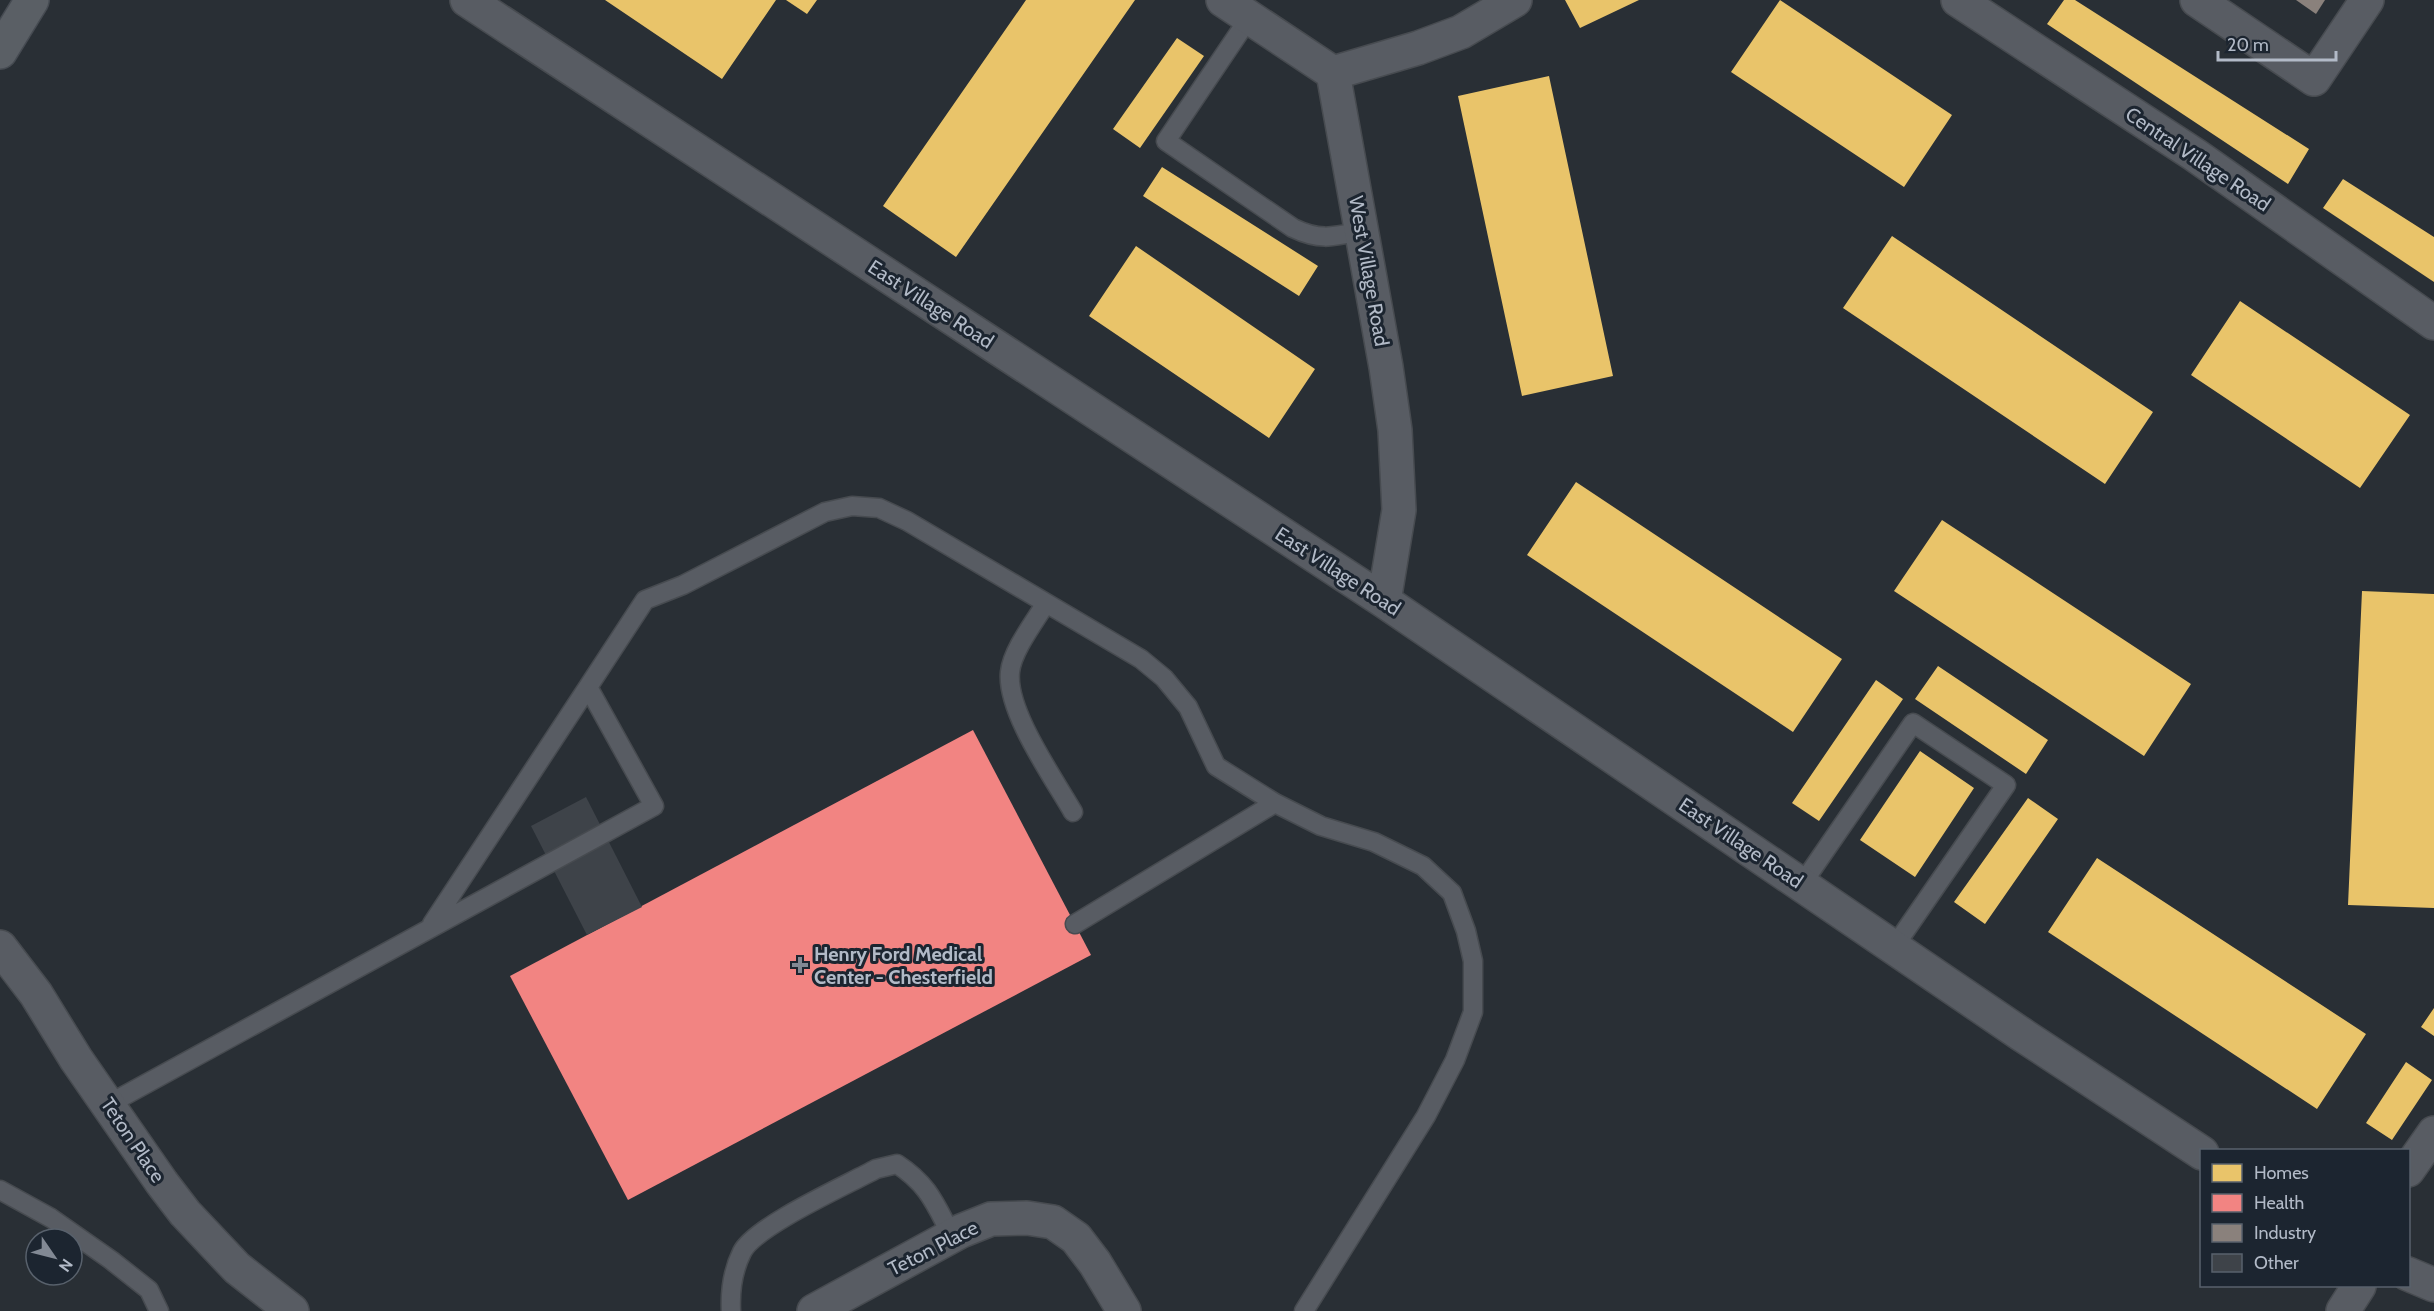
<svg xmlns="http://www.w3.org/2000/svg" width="2434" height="1311" font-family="Cabin,sans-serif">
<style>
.homes{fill:#e9c46a}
.health{fill:#f28482}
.industry{fill:#8a817c}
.building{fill:#3e4349}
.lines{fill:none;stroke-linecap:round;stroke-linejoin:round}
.service-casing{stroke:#474b50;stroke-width:21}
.minor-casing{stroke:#474b50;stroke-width:36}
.primary-casing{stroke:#464b52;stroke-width:36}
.service{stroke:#585c63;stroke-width:18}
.minor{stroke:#585c63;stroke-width:33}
.primary{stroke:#5a5f65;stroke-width:33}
.poi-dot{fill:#828994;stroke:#1c2530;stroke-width:2}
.labels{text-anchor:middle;stroke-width:6;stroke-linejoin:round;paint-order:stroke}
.street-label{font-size:20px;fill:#b2bac7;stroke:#1c2530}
.poi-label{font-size:20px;font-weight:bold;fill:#b2bac7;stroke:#1c2530;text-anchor:start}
</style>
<rect width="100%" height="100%" fill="#292f35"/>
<!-- homes -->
<path class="homes" d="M605,0H776L722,79Z
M786,0H817L807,14Z
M1026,0H1135L956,257L883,206Z
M1565,0H1639L1580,28Z
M1780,0L1952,115L1904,187L1731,72Z
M2064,0H2075L2309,149L2288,184L2047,24Z
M1177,38L1204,56L1140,148L1113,129Z
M1549,76L1613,376L1522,396L1458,96Z
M1162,167L1318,266L1299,296L1143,196Z
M2343,179L2434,237V282L2323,208Z
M1892,236L2153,412L2105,484L1843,308Z
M1136,246L1315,369L1269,438L1089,316Z
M2240,301L2410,415L2360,488L2191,375Z
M1576,482L1842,659L1793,732L1527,555Z
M1942,520L2191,684L2144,756L1894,591Z
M2362,591L2434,594V908L2348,905Z
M1938,666L2048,740L2026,774L1915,699Z
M1876,680L1903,699L1819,821L1792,803Z
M1920,751L1974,788L1915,877L1860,840Z
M2028,798L2058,819L1985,924L1954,902Z
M2097,858L2366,1034L2317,1109L2048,932Z
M2434,1008V1036L2421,1027Z
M2406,1062L2432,1080L2392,1140L2366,1123Z"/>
<!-- health -->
<path class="health" d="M973,730L1091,955L628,1200L510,976Z"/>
<!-- industry -->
<path class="industry" d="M2296,0H2325L2316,14Z"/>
<!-- building -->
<path class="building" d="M586,797L642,907L587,935L531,826Z"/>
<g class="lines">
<defs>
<path id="service" d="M1249,18L1166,141L1293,228C1320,241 1333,237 1361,231
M1046,603C1035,621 1012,651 1010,672C1006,711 1053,777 1073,812
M1802,884L1913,723L2006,785L1894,947
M432,924L588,687
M1075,924L1275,803
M109,1104L654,806L588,687L645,600L683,585L825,512L852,506L879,508L907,521L1141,659L1164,678L1188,707L1216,766L1275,803L1321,826L1374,842L1423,866L1452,893L1466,931L1473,961V1012L1455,1060L1426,1116L1304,1311
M0,1190L51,1218L111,1260L149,1290L159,1311
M731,1311C730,1291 733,1270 742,1252C755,1226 847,1185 876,1169L897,1164C929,1185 935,1204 952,1236"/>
<path id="minor" d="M467,0L1384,601L2021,1034L2202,1153
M1223,0L1333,73L1386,367L1395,430L1399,510L1384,601
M1958,0L2195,155L2434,323
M2197,0L2314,79L2367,0
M1333,73L1418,48L1461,32L1515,0
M0,947L36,994L76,1059L162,1183L185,1213L237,1268L292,1311
M2408,1170L2434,1133
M2408,1274L2434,1285
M814,1311L961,1231L991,1219L1027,1218L1053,1222L1076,1238L1095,1263L1124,1311
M2343,1311L2359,1286"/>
<path id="primary" d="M0,52L32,0"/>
</defs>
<!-- service casing -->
<use href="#service" class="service-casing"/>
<!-- minor casing -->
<use href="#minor" class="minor-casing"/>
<!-- primary casing -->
<use href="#primary" class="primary-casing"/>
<!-- service -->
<use href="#service" class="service"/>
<!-- minor -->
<use href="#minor" class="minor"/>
<!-- primary -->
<use href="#primary" class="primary"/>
</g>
<!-- markers -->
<path class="poi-dot" d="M797 956h6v6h6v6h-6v6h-6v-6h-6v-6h6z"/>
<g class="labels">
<!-- street labels -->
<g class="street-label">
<text transform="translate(2198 159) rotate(34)" y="7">Central Village Road</text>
<text transform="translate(1369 271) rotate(80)" y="7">West Village Road</text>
<text transform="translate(931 304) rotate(33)" y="7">East Village Road</text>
<text transform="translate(1338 571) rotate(33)" y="7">East Village Road</text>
<text transform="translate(1741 843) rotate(34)" y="7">East Village Road</text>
<text transform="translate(133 1140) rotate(56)" y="7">Teton Place</text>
<text transform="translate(933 1248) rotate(-27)" y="7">Teton Place</text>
</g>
<!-- poi labels -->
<g class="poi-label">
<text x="814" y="961">Henry Ford Medical<tspan x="814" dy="23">Center - Chesterfield</tspan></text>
</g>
</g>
<!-- legend -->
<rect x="2200" y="1149" width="210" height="138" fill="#1c2530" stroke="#58616c" stroke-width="1.5"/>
<rect x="2212" y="1164" width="30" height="18" fill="#e9c46a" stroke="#58616c" stroke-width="1.5"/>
<text x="2254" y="1179" font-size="18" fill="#b2bac7">Homes</text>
<rect x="2212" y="1194" width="30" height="18" fill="#f28482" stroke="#58616c" stroke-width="1.5"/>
<text x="2254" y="1209" font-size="18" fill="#b2bac7">Health</text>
<rect x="2212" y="1224" width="30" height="18" fill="#8a817c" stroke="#58616c" stroke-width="1.5"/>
<text x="2254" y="1239" font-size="18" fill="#b2bac7">Industry</text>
<rect x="2212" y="1254" width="30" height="18" fill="#3e4349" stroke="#58616c" stroke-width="1.5"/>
<text x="2254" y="1269" font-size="18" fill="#b2bac7">Other</text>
<!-- north arrow -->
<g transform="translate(54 1257) rotate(125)"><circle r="28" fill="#1c2530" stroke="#58616c" stroke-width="1.5"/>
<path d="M0-4.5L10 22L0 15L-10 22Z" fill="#828994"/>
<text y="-9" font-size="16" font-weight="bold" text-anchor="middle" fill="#b2bac7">N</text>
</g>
<!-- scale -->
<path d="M2218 51v9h118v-9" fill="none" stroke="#b2bac7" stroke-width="3"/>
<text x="2227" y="51" font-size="18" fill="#b2bac7" stroke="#1c2530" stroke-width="4.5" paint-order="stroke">20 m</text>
</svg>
